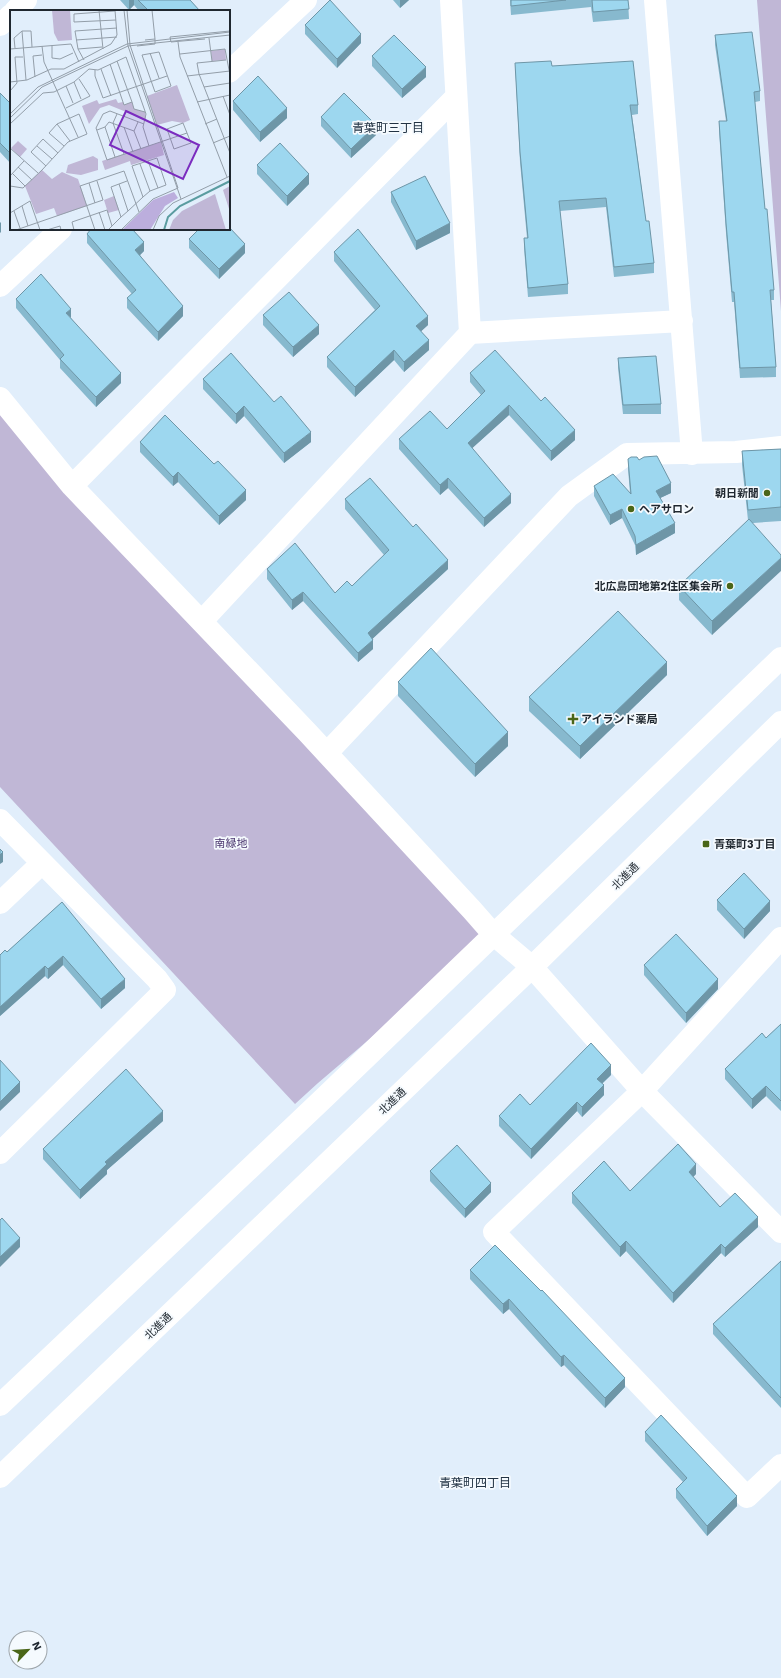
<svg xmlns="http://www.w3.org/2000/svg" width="781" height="1678" font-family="'Work Sans','Noto Sans JP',sans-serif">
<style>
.green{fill:#c0b7d6}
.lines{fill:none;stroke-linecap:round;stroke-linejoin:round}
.minor{stroke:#fff;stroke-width:22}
.wall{fill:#87b9ce}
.shaded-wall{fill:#6e96a7}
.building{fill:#9dd7ef;stroke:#6e96a7}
.poi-dot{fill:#4a6618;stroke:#f5fafe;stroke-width:1.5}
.labels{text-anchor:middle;stroke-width:3.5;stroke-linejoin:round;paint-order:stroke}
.poi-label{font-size:11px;font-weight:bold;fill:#1f272f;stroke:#f5fafe;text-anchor:start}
.park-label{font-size:11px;fill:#48336d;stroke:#f5fafe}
.street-label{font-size:11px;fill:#1f272f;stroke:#f5fafe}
.neighbourhood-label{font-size:12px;fill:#234;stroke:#f5fafe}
.inset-river{fill:none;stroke:#5a9ca0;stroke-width:2}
.inset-road{fill:none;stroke:#939ea9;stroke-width:1}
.view{fill:#7b2cbf;fill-opacity:0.15;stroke:#7b2cbf;stroke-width:2}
.inset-edge{fill:none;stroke:#1f272f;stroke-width:2}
</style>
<rect width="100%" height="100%" fill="#e1eefb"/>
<!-- green -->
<path class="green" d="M757,0H781V311Z
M0,405L493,934L318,1083L295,1104L0,787Z"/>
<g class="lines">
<!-- minor -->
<path class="minor" d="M451,0L470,333
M655,0L692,454
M15,11L26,0
M0,25L11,15
M229,72L306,0
M0,286L61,229
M0,398L72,486L307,732L472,910L493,934L532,967L642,1091L781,1232
M72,486L456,97
M202,621L470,333L682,321
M327,753L569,496L627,454L736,452L781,447
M0,820L157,979L165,990L0,1153
M0,903L42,863
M781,938L642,1091L494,1232L747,1497L781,1465
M0,1405L325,1097L781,658
M0,1477L532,967L781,722"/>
</g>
<!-- wall -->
<path class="wall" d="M120,0H190L200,11H139L134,5L129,10Z
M393,0H409L400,8Z
M510,0H628L629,19L593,22L591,7L511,15Z
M305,25L361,43L337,68L305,34Z
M715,35L760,91V101L755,102L765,209L774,290V300H771L776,367V377L740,378L734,302H732L726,233L719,131V121H726L715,45Z
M372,56L426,77L402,98L372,66Z
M515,63L552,66L638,105V114L632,115L646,221L654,263V273L614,277L606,207L560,211L568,284V294L528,297L524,248V238H527L520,162Z
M0,93L11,104V164L0,152Z
M233,101L287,118L260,142L233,110Z
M321,117L376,135L351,158L321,126Z
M257,165L309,184L287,206L257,174Z
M391,192L450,233L416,250L391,202Z
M87,234L144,251L140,255L183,316L158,341L127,308V298L132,294L87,243Z
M189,239L245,253L219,279L189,248Z
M334,252L428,325L421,331L429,350L404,372L394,360L355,397L327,367V357L375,310L334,261Z
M16,299L71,318L121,383L96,407L60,368V360L16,308Z
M263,315L319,334L293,357L263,325Z
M618,358L661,404V414H623L618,368Z
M470,373L575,440L551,461L509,415L472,448L511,503L484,527L448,488L440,495L399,449V439L447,429L481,395L470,382Z
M203,379L311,442L284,463L244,416L236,424L203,389Z
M140,442L246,500L219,525L178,482L173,486L140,452Z
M781,449V521L753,523L712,635L679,600V586L748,520L742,465V451Z
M628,459L639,460L671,493L660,498L675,533L636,555L635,545L622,518L610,525L594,496V486L630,493L628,469Z
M345,499L448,569L372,639L373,649L358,662L303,601L292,610L267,579V569L335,593L352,586L384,555L345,509Z
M667,675L580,759L529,711V697Z
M398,682L508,746L475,777L398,696Z
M717,900L770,911L744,939L717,910Z
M62,902L125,988L101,1009L63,965L48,979L45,976L0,1016V955L7,952Z
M644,965L718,989L686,1023L644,975Z
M781,1024V1111L766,1096L752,1109L725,1079V1069L766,1038Z
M611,1075L602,1084L604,1095L582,1117L577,1111L531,1159L499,1126V1116Z
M163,1121L107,1170V1174L80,1199L43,1159V1149Z
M430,1171L491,1192L465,1218L430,1181Z
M696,1174L693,1177L720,1207L758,1227L725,1257L721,1253L673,1303L626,1251L620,1257L572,1203V1193L630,1191Z
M781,1261V1408L713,1334V1324Z
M470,1270L625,1387L605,1408L564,1365L561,1367L509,1309L503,1314L470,1279Z
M645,1432L737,1506L707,1536L676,1498V1489L683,1482L645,1441Z"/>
<!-- shaded-wall -->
<path class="shaded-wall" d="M129,0H134V5L129,10Z
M400,0H409L400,8Z
M361,34V43L337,68V59Z
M426,67V77L402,98V89Z
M287,108V118L260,142V132Z
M376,125V135L351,158V149Z
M309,174V184L287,206V196Z
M1,222V232L0,233V223Z
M450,223V233L416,250V241Z
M144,242V251L135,260V250Z
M245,244V253L219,279V269Z
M183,306V316L158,341V332Z
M71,309V318L66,313Z
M428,316V325L416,336V326Z
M319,325V334L293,357V347Z
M429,340V350L404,372V362Z
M394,350V360L355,397V387Z
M121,373V383L96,407V397Z
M509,405V415L468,452V443Z
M244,406V416L236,424V414Z
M575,430V440L551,461V451Z
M311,432V442L284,463V453Z
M178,472V482L173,486V477Z
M448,478V488L440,495V485Z
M671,483V493L656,500V491Z
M246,490V500L219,525V516Z
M511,494V503L484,527V518Z
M622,509V518L610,525V515Z
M675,523V533L636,555V545Z
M781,558V571L712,635V621Z
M448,560V569L368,643V633Z
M303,592V601L292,610V600Z
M373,640V649L358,662V653Z
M667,662V675L580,759V746Z
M508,732V746L475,777V764Z
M3,852V862L0,864V855Z
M770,901V911L744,939V929Z
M63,956V965L48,979V969Z
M45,966V976L0,1016V1007Z
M125,979V988L101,1009V999Z
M718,979V989L686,1023V1013Z
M611,1065V1075L597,1088V1079Z
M20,1082V1092L0,1111V1102Z
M604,1085V1095L582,1117V1107Z
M766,1086V1096L752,1109V1099Z
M577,1102V1111L531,1159V1149Z
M163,1111V1121L107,1170V1174L80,1199V1190L105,1162Z
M696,1164V1174L689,1181V1172Z
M491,1183V1192L465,1218V1209Z
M758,1217V1227L725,1257V1248Z
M20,1238V1247L0,1267V1257Z
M626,1241V1251L620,1257V1247Z
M721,1244V1253L673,1303V1293Z
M509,1299V1309L503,1314V1304Z
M564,1355V1365L561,1367V1357Z
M625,1378V1387L605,1408V1398Z
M737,1496V1506L707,1536V1526Z"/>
<!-- building -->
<path class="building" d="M138,0H190L200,11H149Z
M330,0L361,34L337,59L305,25Z
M511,0H566L511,6Z
M592,0H628L629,9L593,12Z
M752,32L760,91L754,92L765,209H767L774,290H770L776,367L740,368L734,292H732L726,223L719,121H727L715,35Z
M394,35L426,67L402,89L372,56Z
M551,61L552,66L633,61L638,105H630L646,221H649L654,263L614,267L606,198L559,201L568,284L528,288L524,238H528L520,152L515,63Z
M258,76L287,108L260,132L233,101Z
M0,93L11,104V154L0,143Z
M344,93L376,125L351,149L321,117Z
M280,143L309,174L287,196L257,165Z
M425,176L450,223L416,241L391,192Z
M229,227L245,244L219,269L189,239L199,229H229Z
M91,229H132L144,242L135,250L183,306L158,332L127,298L136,290L87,234Z
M358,229L428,316L416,326L429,340L404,362L394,350L355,387L327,357L380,306L334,252Z
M41,274L71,309L66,313L121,373L96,397L60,359L64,355L16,299Z
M289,292L319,325L293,347L263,315Z
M495,350L541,401L545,397L575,430L551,451L509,405L468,443L511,494L484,518L448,478L440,485L399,439L430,411L447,429L485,391L470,373Z
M231,353L274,402L281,396L311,432L284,453L244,406L236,414L203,379Z
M656,356L661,404L623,405L618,358Z
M165,415L214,464L218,461L246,490L219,516L178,472L173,477L140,442Z
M781,449V507L748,510L742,451Z
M657,456L671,483L656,491L675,523L636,545L635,536L622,509L610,515L594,486L613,474L631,494L628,459L631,457H637L639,460L644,457Z
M370,478L413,527L416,524L448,560L368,633L373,640L358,653L303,592L292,600L267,569L295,543L335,593L347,581L352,586L389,550L345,499Z
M749,519L781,555V558L712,621L679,586Z
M618,611L667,662L580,746L529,697Z
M431,648L508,732L475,764L398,682Z
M0,849L3,852L0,855Z
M744,873L770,901L744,929L717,900Z
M62,902L125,979L101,999L63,956L48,969L45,966L0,1007V955L5,950L7,952Z
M676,934L718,979L686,1013L644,965Z
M781,1024V1101L766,1086L752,1099L725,1069L762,1033L766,1038Z
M591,1043L611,1065L597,1079L604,1085L582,1107L577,1102L531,1149L499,1116L520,1094L530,1105Z
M0,1060L20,1082L0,1102Z
M126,1069L163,1111L105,1162L107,1164L80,1190L43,1149Z
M678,1144L696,1164L689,1172L720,1207L735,1193L758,1217L725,1248L721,1244L673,1293L626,1241L620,1247L572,1193L604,1161L630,1191Z
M457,1145L491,1183L465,1209L430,1171Z
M2,1218L20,1238L0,1257V1220Z
M495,1245L541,1291L542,1290L625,1378L605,1398L564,1355L561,1357L509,1299L503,1304L470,1270Z
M781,1261V1398L713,1324Z
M661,1415L737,1496L707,1526L676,1489L687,1478L645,1432Z"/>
<!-- markers -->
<g class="poi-dot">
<circle cx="767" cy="493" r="4"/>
<circle cx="631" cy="509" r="4"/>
<circle cx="730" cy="586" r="4"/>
<path d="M571 713h4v4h4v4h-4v4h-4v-4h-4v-4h4z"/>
<rect x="702" y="840" width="8" height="8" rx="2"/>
</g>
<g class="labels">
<!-- poi labels -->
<g class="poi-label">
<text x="759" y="497" text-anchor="end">朝日新聞</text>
<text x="639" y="513">ヘアサロン</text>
<text x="722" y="590" text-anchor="end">北広島団地第2住区集会所</text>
<text x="581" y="723">アイランド薬局</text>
<text x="714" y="848">青葉町3丁目</text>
</g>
<!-- park labels -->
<g class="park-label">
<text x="231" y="847">南緑地</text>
</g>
<!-- street labels -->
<g class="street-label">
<text transform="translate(625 876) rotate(-45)" y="4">北進通</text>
<text transform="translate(392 1101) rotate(-44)" y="4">北進通</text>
<text transform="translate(158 1326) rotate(-44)" y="4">北進通</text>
</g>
<!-- neighbourhood labels -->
<g class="neighbourhood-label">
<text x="388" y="132">青葉町三丁目</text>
<text x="475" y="1487">青葉町四丁目</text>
</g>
</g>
<!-- overview -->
<g transform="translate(10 10)">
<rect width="220" height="220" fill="#e1eefb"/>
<path d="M42,0H60L62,30L48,31L44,23ZM215,39L216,50L202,51L201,41ZM167,75L180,110L173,113L162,111L147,115L137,86ZM106,89L108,93L113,92L114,95L122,92L124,99L135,102L136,110L99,95L90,98L79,114L72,96L87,90L89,94ZM8,131L17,139L10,147L1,138ZM151,132L154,145L121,155L120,151L95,160L92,151ZM83,146L88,149V160L71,165L56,163L58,155ZM32,160L42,169L52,162L68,169L77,196L47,206L44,198L26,204L15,176ZM220,176V202L213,180ZM205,184L216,220H159L163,210L172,201ZM104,186L109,200L98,203L94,190Z" fill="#c0b7d6"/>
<path d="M164,182L168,188L155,196L140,220H112L143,190Z" fill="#bcaedd"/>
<path class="inset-river" d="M154,220L158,207L170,196L220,171"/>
<path class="inset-road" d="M89,0L93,39M114,0L118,36L171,189M117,0L120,35L168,178M142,0L145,29M105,1L64,4V12L106,10M12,21L16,70M199,28L202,51M195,29L161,32L160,27L220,21M66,30L107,27M168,32L170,47L217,167M42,35V48L50,49L63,43M32,36L34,52L68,127M127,36L145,34V29L135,30M5,38L4,28L12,21H21L22,37M0,39L61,34L69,52M68,39L92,37M149,42L161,76L145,82L132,45ZM140,43L149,68M170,44L215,39L220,65M74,50L68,39L65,21L107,18M216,50L187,53L189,64L220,143M100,54L114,95L122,92L107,51M91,59L101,86M85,60V66L93,88L157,66M177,66L220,61M25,67L23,46L32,45M0,72L17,70L41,59H54L101,34L107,25L105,0M64,72L71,89M56,76L63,93M194,77L220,73M0,81L7,73L5,47H13M213,86L220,105M122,92L124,99L135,102M187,92L220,85M56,98L80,86L69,69M0,104L28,77L117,34L220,22M107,104L103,113L114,144M0,108L32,77L118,36L220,25M128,112L124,121L131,139M173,113L181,133L164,139L157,119ZM0,114L33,83L44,82L64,72L79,59L88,60L116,47L136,104L133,117L139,136M47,114L60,131M134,114L100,101L93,104L86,118L97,150L177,123M195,114L207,109M95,117L105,147M114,117L123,142M87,120L95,117L99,112L124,121M203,133L220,126M27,136L42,149M0,138L28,163M138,151L148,178M130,154L140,181M36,156L21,142L33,129L48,143M8,157L22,170M2,163L15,176M0,166L14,151M79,173L85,193M109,174L118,201M0,176L13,178L32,160L58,132L77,124L69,104L47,114L39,123L54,136M12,196L18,216M4,201L10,218M89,202L95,220M0,203L20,191L30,220M111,207L101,177L117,171M6,220L93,190L87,171M37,220L50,216L51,220M64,220L62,212L97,200L102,216M85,220L70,176L114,161L129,202M98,220L111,207L118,201L133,187L140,181L156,175L147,148L122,156L133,187M111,220L143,189L168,178M143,220L149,206L163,193L220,166"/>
<path class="view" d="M116,101L189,135L173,169L100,135Z"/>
<rect width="220" height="220" class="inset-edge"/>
</g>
<!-- north arrow -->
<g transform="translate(28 1650) rotate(65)"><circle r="19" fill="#f5fafe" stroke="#9fa6ab"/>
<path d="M0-3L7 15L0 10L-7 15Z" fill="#4a6618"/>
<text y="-6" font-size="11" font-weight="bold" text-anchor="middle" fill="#1f272f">N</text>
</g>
</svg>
